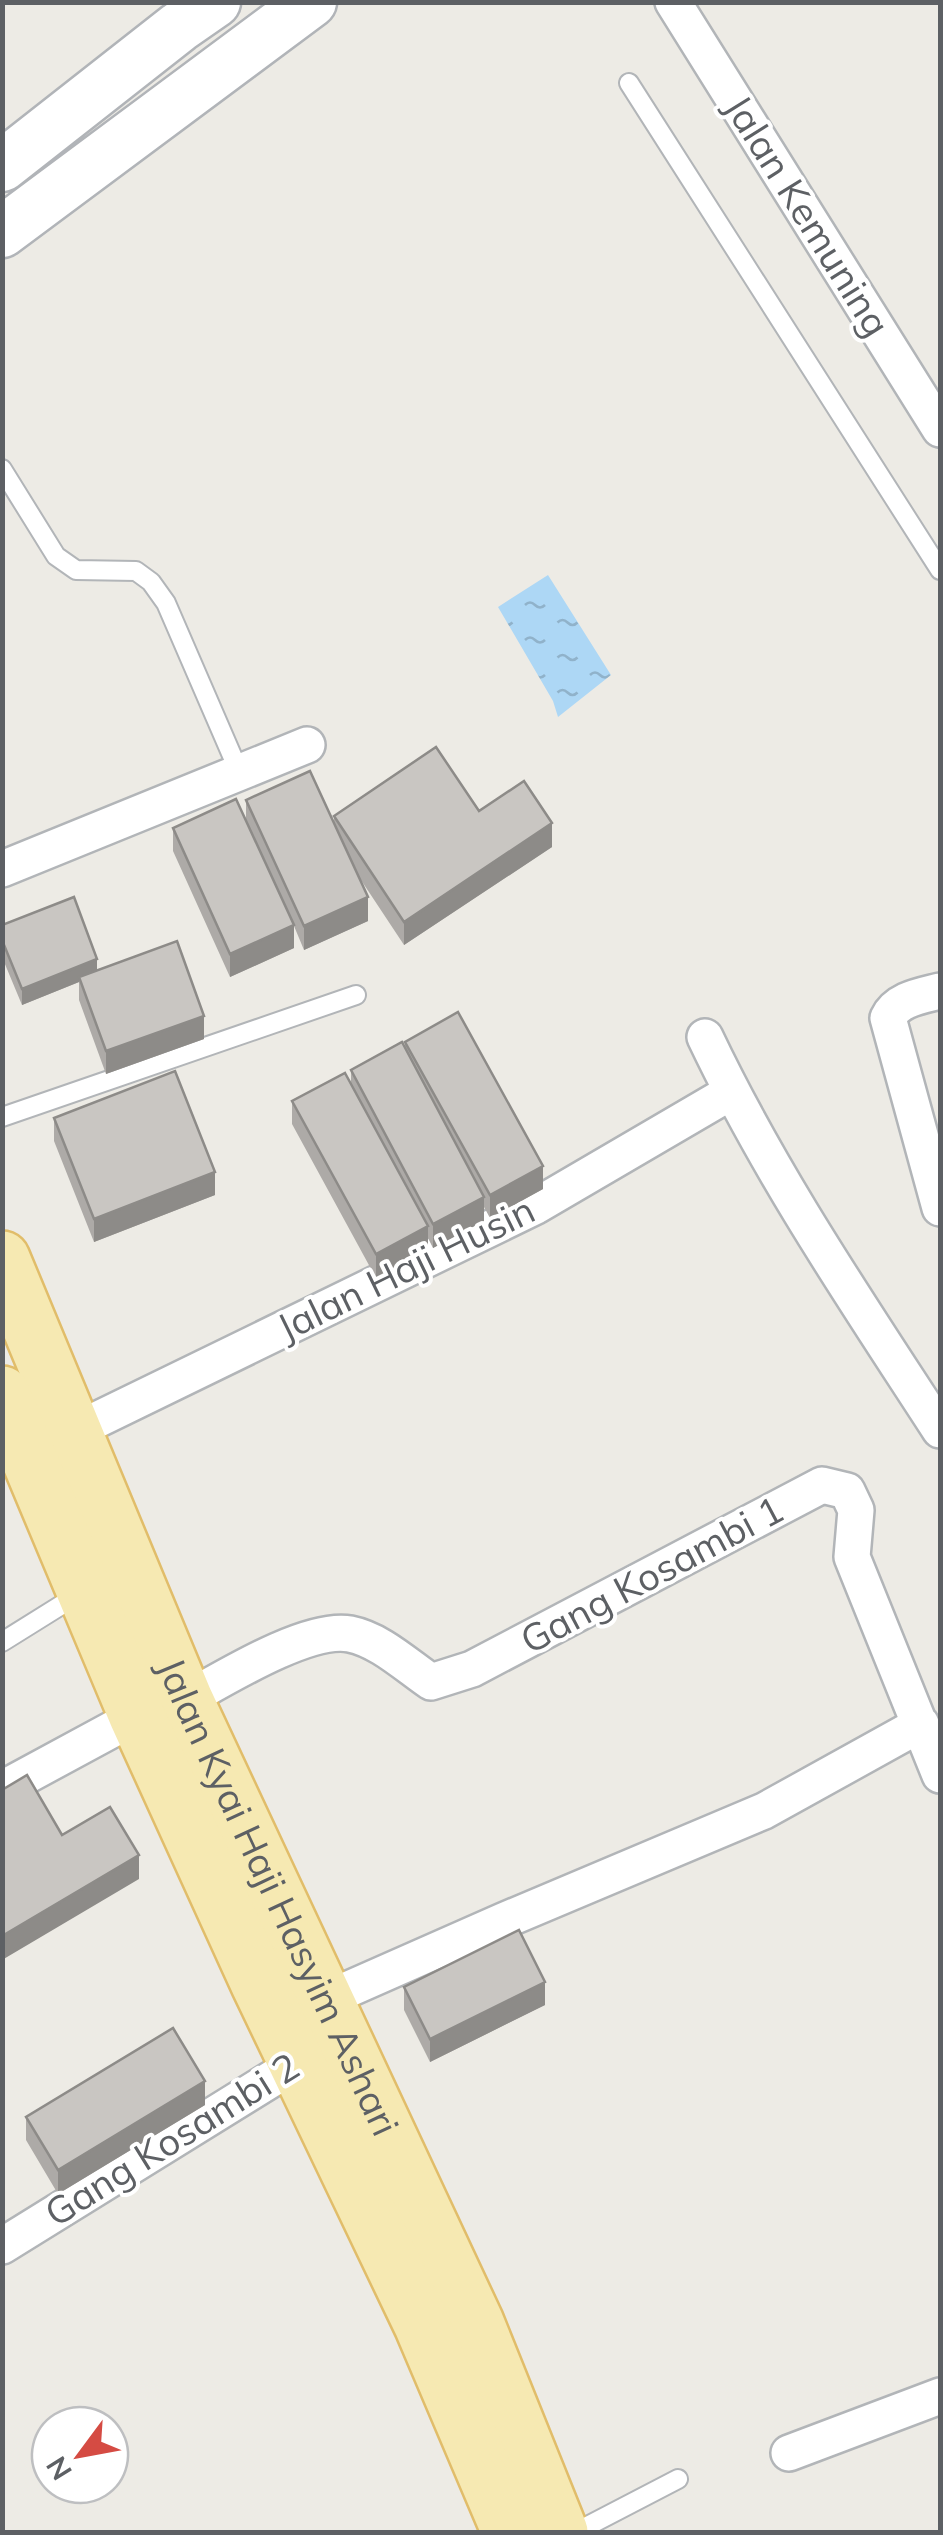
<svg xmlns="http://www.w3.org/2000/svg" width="943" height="2535" font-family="Mulish,sans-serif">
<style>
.water{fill:url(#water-ripples)}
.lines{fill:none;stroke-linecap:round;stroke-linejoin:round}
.lane-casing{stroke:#b2b5b8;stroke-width:22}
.street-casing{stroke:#b2b5b8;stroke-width:40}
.secondary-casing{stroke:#b1b4b8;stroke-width:55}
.primary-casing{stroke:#e1bd6a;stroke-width:60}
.lane{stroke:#fff;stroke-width:18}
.street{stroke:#fff;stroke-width:35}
.secondary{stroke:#fff;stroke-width:50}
.primary{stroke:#f6e9b2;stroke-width:55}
.wall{fill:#adaaa7}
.shaded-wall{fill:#8d8b88}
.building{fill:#c9c6c2;stroke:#8d8b88;stroke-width:2.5}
.labels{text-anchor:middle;stroke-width:8;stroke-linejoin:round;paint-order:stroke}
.street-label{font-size:38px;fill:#5d6064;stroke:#fff}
</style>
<defs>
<pattern id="water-ripples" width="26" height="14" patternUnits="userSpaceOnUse" patternTransform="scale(2.5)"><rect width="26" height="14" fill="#add7f5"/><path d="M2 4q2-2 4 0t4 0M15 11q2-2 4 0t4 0" fill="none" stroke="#90b2ca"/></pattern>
</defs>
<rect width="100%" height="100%" fill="#edebe5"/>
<!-- water -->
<path class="water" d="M548,575L611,675L558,717L553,701L498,607Z"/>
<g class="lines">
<defs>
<path id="lane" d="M629,83L940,570
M2,469L56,556L76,570L136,571L151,582L166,603L240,774
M2,1117L356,995
M2,1642L79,1594
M576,2532L678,2479"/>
<path id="street" d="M673,2L940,429
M2,869L307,745
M940,991C921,996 897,999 888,1018L940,1208
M705,1037C771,1176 857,1302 940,1430
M72,1432L536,1206L731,1092
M185,1700C223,1679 308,1626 350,1634C380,1640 406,1665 431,1682L472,1669L822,1485L847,1491L856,1510L852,1557L940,1775
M2,1789L137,1716
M324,2000L503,1921L764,1811L921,1724
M2,2246L312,2054
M789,2453L940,2396"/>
<path id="secondary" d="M2,166L179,27L215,2
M2,232L311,2"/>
<g id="primary">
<path id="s1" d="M2,1259L185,1700L476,2323L560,2532"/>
<path d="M2,1394L137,1716L259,1984L422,2325L510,2532"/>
</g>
</defs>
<!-- lane casing -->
<use href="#lane" class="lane-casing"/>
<!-- street casing -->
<use href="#street" class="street-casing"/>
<!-- secondary casing -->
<use href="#secondary" class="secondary-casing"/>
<!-- primary casing -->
<use href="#primary" class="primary-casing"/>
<!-- lane -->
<use href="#lane" class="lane"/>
<!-- street -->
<use href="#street" class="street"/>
<!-- secondary -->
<use href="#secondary" class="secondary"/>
<!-- primary -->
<use href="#primary" class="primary"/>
</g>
<!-- wall -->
<path class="wall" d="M246,800L334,823V816L479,811L552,847L404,945L357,874L368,921L304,950L294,926V948L230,977L173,851V828L246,822Z
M2,925L97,970L204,1039L106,1074L79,1000V982L22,1005L2,957Z
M405,1042L543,1189L490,1218L484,1207V1221L433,1248L428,1238V1249L376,1278L292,1124V1101L351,1083V1070L405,1049Z
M54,1118L215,1195L94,1242L54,1141Z
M404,1987L545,2005L430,2062L404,2010Z
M205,2105L58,2194L26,2140V2117Z"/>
<!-- shaded-wall -->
<path class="shaded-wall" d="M552,823V847L404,945V922Z
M368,897V921L304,950V926Z
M294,925V948L230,977V954Z
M97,959V975L79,977V982L22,1005V989Z
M204,1016V1039L106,1074V1051Z
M543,1166V1189L490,1218V1195Z
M215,1172V1195L94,1242V1219Z
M484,1197V1221L433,1248V1224Z
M428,1226V1249L376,1278V1254Z
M139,1855V1879L2,1960V1936Z
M545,1982V2005L430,2062V2039Z
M205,2081V2105L58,2194V2170Z"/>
<!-- building -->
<path class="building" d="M436,747L479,811L524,781L552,823L404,922L334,816Z
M310,771L368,897L304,926L246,800Z
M236,799L294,925L230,954L173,828Z
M74,897L97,959L22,989L2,940V925Z
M177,941L204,1016L106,1051L79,977Z
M458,1012L543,1166L490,1195L405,1042Z
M402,1042L484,1197L433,1224L351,1070Z
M175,1071L215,1172L94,1219L54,1118Z
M345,1073L428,1226L376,1254L292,1101Z
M27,1775L62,1835L110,1807L139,1855L2,1936V1790Z
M519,1930L545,1982L430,2039L404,1987Z
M173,2028L205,2081L58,2170L26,2117Z"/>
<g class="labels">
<!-- street labels -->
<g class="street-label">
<text transform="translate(807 216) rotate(58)" y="13">Jalan Kemuning</text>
<text transform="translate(406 1269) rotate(-26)" y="13">Jalan Haji Husin</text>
<text transform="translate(652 1575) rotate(-28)" y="13">Gang Kosambi 1</text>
<text dy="13" stroke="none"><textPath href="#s1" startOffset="695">Jalan Kyai Haji Hasyim Ashari</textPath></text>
<text transform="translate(172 2140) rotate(-32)" y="13">Gang Kosambi 2</text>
</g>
</g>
<!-- border -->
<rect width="943" height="2535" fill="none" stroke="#5d6064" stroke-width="10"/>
<!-- north arrow -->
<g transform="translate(80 2455) rotate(238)"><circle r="48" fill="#ffffff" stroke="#bebfc1" stroke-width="2.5"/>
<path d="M0-8L18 38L0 25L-18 38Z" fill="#d54b43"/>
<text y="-15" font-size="28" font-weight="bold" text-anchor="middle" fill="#5d6064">N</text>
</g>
</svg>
